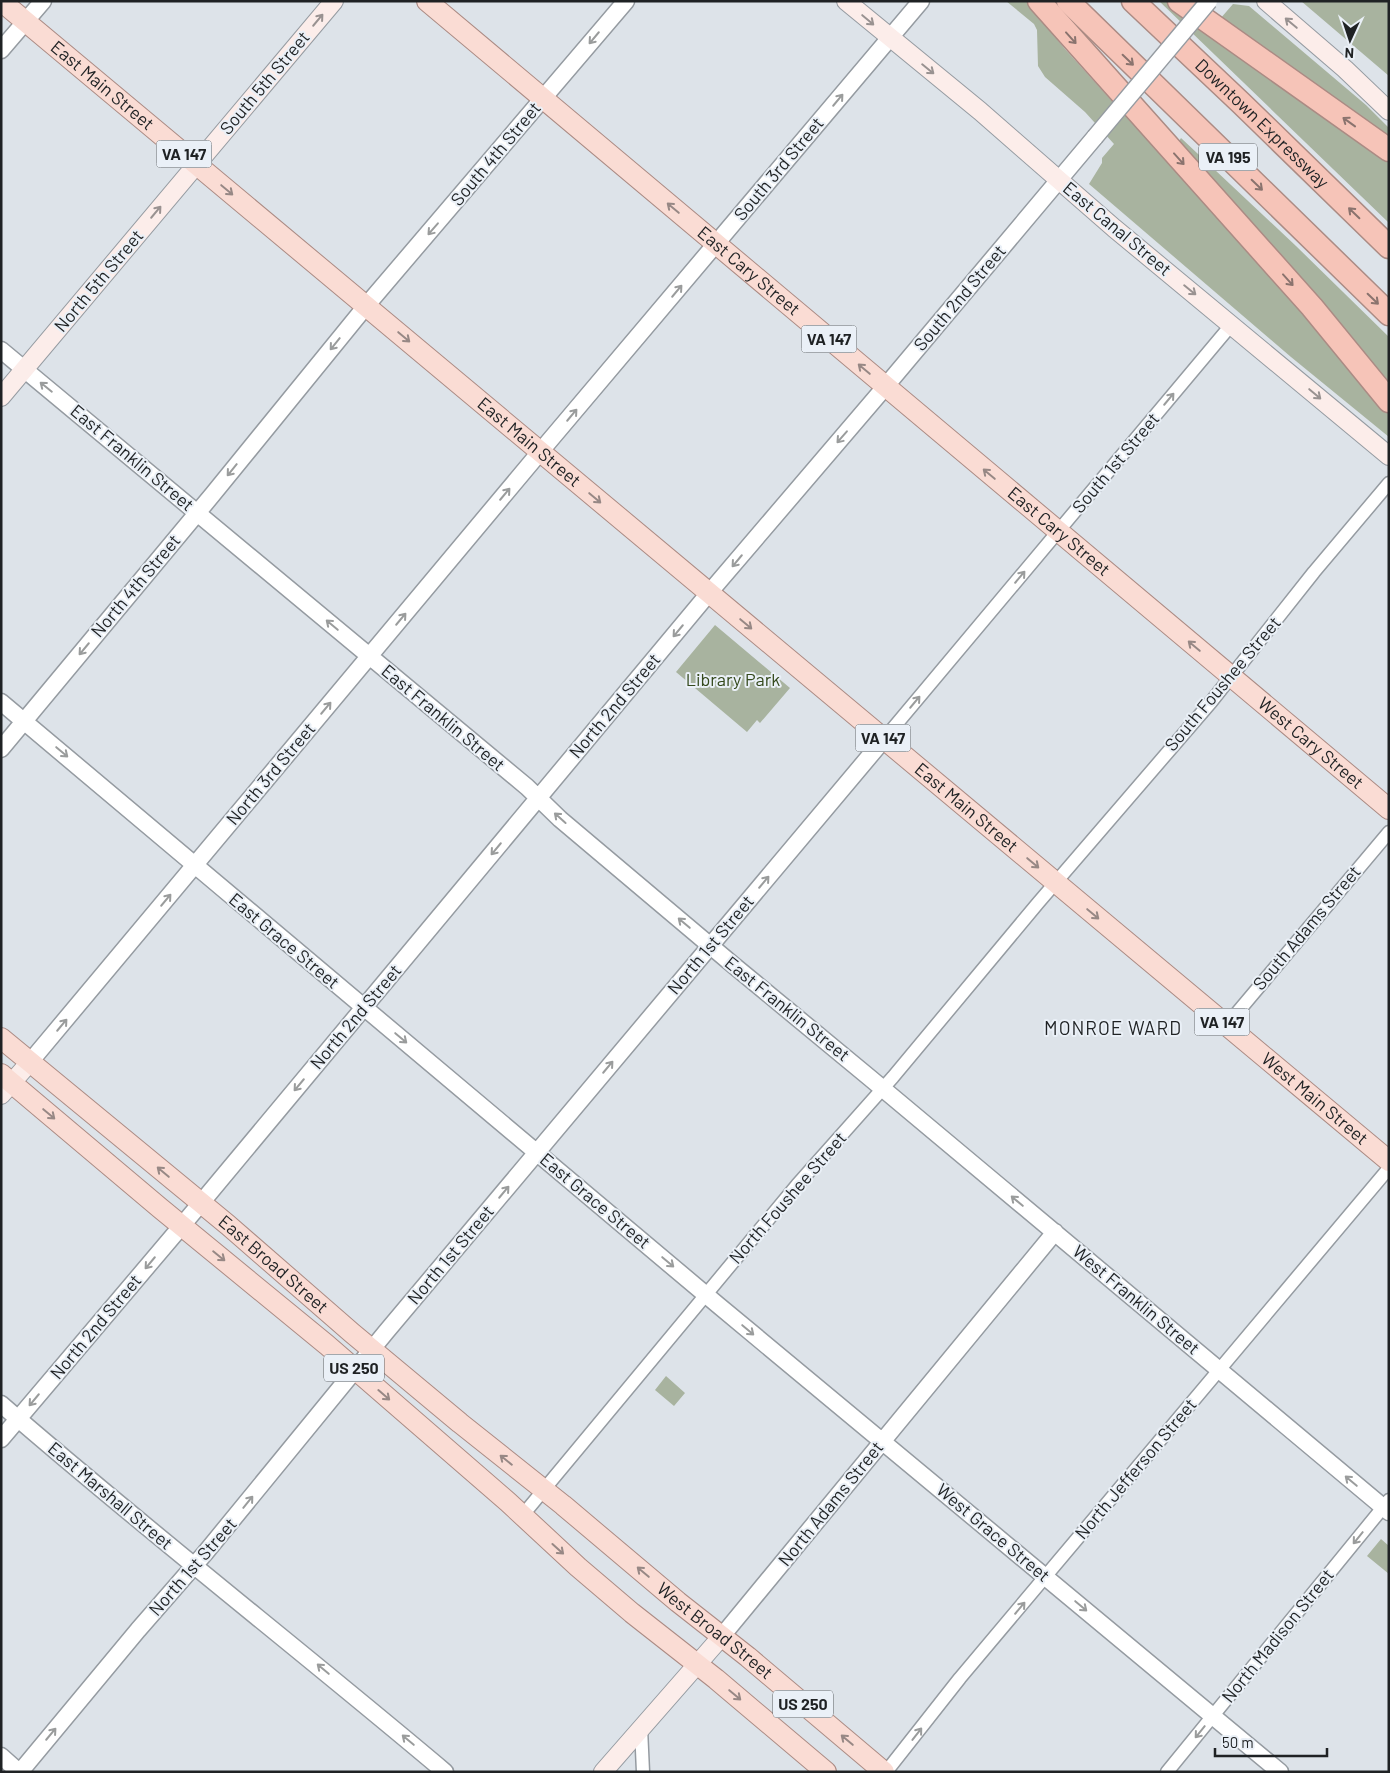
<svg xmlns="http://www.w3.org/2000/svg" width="1390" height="1773" font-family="Barlow,sans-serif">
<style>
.green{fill:#a8b39f}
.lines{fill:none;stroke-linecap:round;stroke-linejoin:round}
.minor-casing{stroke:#959ba1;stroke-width:15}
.tertiary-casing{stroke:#959ba1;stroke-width:19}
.secondary-casing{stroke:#959ba1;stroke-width:20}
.primary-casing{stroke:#ab8b84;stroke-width:22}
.motorway-casing{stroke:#ab8b84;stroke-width:25}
.minor{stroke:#fff;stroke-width:12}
.tertiary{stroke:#fff;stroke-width:16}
.secondary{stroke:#fcedea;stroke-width:18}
.primary{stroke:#fadcd4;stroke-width:20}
.motorway{stroke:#f6c4b8;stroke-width:22}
.tertiary-bridge-casing{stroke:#959ba1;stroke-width:19;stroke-linecap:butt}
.tertiary-bridge{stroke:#fff;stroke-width:16}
.oneway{stroke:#999291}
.oneway2{stroke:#9a9c9c}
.oneway3{stroke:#8a736e}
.oneway4{stroke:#978885}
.labels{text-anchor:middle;stroke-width:4;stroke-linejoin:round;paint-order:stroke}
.shield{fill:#eaf0f7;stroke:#5c6063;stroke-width:1}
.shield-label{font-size:16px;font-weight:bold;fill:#1f2224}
.street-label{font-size:18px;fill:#1f2224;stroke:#eaf0f7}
.park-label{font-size:18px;fill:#34491c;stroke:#eaf0f7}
.neighbourhood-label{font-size:19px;letter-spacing:1px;fill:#1f2224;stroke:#eaf0f7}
</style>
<rect width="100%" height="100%" fill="#dde3e9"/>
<!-- green -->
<path class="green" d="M1006,1H1026L1065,49L1312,322L1389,411V437L1291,357L1089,184L1102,163V158L1114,144L1085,112L1045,77L1038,66L1037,30L1034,24Z
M1159,1H1166C1239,56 1315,109 1389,163V223Z
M1301,1H1389V76Z
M1233,4L1249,6L1366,105L1389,128V140L1220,19Z
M1181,138L1296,246L1389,337V389L1178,143Z
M715,625L790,688L760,723L757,720L747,732L676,672Z
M666,1376L685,1393L674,1406L655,1390Z
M1381,1539L1389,1546V1574L1367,1556Z"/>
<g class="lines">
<defs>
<path id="minor" d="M884,739L1232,324
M1226,1026L1389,832
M522,1516L797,1185L893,1077L1038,903L1211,702L1314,572L1389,483
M641,1728L643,1772
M886,1772L960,1678L1389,1168
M1167,1772L1389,1500"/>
<path id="tertiary" d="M1,50L43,1
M1,350L527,787L560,819L732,964L870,1078L1389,1512
M1,702L718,1305L1280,1772
M1,749L213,494L366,306L626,1
M30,1062L540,452L921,1
M1,1404C146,1530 298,1648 445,1772
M1,1439L201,1203L709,593L885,387L1095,137
M722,1636L1055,1232
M1,1756L19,1772
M20,1772L138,1630L206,1552L386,1332L884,739"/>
<path id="secondary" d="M846,1L980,111L1114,228L1389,456
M1266,1L1345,69L1389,111
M1,397L334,1
M1,1095L30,1062
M603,1772L722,1636"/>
<g id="primary">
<path id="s1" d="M1,1L1389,1161"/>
<path id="s2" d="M427,1L1389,809"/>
<path id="s3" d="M1,1038L228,1225L352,1333L460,1423L563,1505L678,1602L748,1657L884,1772"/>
<path d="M1,1074L160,1208L327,1345L508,1502L578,1567L632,1613L716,1679L826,1772"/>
</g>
<g id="motorway">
<path d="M1039,1L1312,307L1389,401"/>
<path d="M1068,1L1389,314"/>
<path id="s4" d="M1133,1L1241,103L1389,247"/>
<path d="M1179,1L1389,150"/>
</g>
</defs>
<!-- minor casing -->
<use href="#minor" class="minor-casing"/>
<!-- tertiary casing -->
<use href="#tertiary" class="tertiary-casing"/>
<!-- secondary casing -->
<use href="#secondary" class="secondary-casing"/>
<!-- primary casing -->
<use href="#primary" class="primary-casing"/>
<!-- motorway casing -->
<use href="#motorway" class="motorway-casing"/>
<!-- minor -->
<use href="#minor" class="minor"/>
<!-- tertiary -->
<use href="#tertiary" class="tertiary"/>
<!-- secondary -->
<use href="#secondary" class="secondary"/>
<!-- primary -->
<use href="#primary" class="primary"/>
<!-- motorway -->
<use href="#motorway" class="motorway"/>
<defs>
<path id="tertiary-bridge" d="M1095,137L1209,1"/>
</defs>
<!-- tertiary-bridge casing -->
<use href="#tertiary-bridge" class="tertiary-bridge-casing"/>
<!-- tertiary-bridge -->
<use href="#tertiary-bridge" class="tertiary-bridge"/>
</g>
<!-- one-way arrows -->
<defs><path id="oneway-shaft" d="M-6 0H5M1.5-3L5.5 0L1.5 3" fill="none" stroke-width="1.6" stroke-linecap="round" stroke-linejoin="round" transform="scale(1.25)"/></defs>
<g class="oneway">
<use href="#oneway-shaft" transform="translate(318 20) rotate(-50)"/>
<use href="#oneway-shaft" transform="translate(868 20) rotate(40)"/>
<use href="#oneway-shaft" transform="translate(1291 23) rotate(-140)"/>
<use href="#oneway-shaft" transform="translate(928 69) rotate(39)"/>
<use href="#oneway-shaft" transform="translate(156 212) rotate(-50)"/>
<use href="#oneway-shaft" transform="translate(1190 290) rotate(39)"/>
<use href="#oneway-shaft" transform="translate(1315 394) rotate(40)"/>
</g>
<g class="oneway2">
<use href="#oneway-shaft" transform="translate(594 38) rotate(130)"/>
<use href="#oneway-shaft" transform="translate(838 100) rotate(-50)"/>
<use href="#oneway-shaft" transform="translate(433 229) rotate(131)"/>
<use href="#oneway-shaft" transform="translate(677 291) rotate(-50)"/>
<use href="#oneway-shaft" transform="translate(335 344) rotate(129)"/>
<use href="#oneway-shaft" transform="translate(46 387) rotate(-141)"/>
<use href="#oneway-shaft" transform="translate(1169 399) rotate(-50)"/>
<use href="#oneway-shaft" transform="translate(572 415) rotate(-50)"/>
<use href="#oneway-shaft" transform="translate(842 437) rotate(131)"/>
<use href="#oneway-shaft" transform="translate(232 470) rotate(129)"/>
<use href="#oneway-shaft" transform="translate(505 494) rotate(-50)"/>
<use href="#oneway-shaft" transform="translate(737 561) rotate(130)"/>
<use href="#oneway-shaft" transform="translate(1020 577) rotate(-50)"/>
<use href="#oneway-shaft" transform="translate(401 619) rotate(-50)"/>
<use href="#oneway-shaft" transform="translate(332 625) rotate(-140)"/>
<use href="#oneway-shaft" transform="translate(678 631) rotate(130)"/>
<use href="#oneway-shaft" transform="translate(84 649) rotate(130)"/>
<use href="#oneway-shaft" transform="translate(915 702) rotate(-50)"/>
<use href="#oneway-shaft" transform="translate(326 708) rotate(-50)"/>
<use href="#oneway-shaft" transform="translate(62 752) rotate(40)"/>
<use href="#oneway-shaft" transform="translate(560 818) rotate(-138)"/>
<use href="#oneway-shaft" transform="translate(496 849) rotate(130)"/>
<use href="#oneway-shaft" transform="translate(764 882) rotate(-50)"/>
<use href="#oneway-shaft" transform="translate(166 900) rotate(-50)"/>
<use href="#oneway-shaft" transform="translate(684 923) rotate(-140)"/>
<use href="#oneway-shaft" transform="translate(62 1025) rotate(-50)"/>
<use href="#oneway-shaft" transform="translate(401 1038) rotate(40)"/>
<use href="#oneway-shaft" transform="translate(608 1067) rotate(-50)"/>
<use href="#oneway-shaft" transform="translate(299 1085) rotate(130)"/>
<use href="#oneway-shaft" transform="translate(504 1192) rotate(-50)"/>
<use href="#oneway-shaft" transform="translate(1017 1201) rotate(-140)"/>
<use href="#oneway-shaft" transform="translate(668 1262) rotate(40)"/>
<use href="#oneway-shaft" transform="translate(150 1263) rotate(130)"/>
<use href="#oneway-shaft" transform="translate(748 1330) rotate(40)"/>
<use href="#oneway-shaft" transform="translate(34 1400) rotate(130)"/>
<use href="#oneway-shaft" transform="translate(1351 1481) rotate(-140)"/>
<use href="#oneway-shaft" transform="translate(248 1502) rotate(-51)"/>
<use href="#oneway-shaft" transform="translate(1358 1538) rotate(129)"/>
<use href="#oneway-shaft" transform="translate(1081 1606) rotate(40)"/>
<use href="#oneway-shaft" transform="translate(1020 1608) rotate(-50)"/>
<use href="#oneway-shaft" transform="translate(323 1669) rotate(-140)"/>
<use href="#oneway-shaft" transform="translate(1200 1732) rotate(129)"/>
<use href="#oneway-shaft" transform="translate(51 1734) rotate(-50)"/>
<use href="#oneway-shaft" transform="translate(917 1734) rotate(-52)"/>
<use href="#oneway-shaft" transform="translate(408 1740) rotate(-140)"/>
</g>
<g class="oneway3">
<use href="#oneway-shaft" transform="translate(1071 38) rotate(48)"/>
<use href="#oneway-shaft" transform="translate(1128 60) rotate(44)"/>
<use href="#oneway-shaft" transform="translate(1349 122) rotate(-144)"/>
<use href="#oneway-shaft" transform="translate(1179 159) rotate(48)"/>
<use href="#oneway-shaft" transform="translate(1257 185) rotate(44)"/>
<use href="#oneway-shaft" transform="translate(1354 213) rotate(-136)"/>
<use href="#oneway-shaft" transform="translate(1288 280) rotate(48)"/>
<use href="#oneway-shaft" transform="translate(1373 299) rotate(44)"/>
</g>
<g class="oneway4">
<use href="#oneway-shaft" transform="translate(227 190) rotate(40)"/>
<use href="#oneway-shaft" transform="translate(673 208) rotate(-140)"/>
<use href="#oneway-shaft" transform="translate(404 337) rotate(40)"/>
<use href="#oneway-shaft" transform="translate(864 369) rotate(-140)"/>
<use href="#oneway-shaft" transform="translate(989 474) rotate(-140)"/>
<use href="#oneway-shaft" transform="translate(595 498) rotate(40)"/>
<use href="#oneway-shaft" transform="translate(746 624) rotate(40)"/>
<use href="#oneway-shaft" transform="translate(1194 646) rotate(-140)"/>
<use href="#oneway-shaft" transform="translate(1033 863) rotate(40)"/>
<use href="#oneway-shaft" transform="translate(1093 914) rotate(40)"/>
<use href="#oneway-shaft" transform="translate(49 1114) rotate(40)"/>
<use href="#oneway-shaft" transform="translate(163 1172) rotate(-140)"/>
<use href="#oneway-shaft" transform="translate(219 1256) rotate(39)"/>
<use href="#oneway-shaft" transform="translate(384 1395) rotate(41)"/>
<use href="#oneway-shaft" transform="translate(506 1460) rotate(-141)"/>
<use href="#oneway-shaft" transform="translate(558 1549) rotate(42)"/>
<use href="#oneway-shaft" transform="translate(643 1572) rotate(-140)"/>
<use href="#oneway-shaft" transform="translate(735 1695) rotate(40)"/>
<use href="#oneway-shaft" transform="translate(847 1740) rotate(-140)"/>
</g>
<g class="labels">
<!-- shield labels -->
<g class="shield">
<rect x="156.5" y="140.5" width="55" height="27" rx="4"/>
<rect x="1199" y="143.5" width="58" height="27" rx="4"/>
<rect x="801.5" y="325.5" width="55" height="27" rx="4"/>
<rect x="855.5" y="724.5" width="55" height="27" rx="4"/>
<rect x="1194.5" y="1008.5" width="55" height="27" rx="4"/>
<rect x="324" y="1354.5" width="60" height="27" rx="4"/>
<rect x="773" y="1690.5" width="60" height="27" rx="4"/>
</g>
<g class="shield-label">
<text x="184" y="160">VA 147</text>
<text x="1228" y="163">VA 195</text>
<text x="829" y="345">VA 147</text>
<text x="883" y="744">VA 147</text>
<text x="1222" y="1028">VA 147</text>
<text x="354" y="1374">US 250</text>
<text x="803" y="1710">US 250</text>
</g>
<!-- street labels -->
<g class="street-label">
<text transform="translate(265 83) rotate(-50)" y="6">South 5th Street</text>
<text dy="6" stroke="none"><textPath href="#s1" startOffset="132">East Main Street</textPath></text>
<text dy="6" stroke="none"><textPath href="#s4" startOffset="178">Downtown Expressway</textPath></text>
<text transform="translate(496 154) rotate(-50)" y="6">South 4th Street</text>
<text transform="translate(779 169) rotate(-50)" y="6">South 3rd Street</text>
<text transform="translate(1117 229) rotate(40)" y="6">East Canal Street</text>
<text dy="6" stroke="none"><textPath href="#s2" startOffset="420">East Cary Street</textPath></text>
<text transform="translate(99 281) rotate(-50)" y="6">North 5th Street</text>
<text transform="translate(960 298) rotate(-50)" y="6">South 2nd Street</text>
<text dy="6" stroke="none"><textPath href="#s1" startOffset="688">East Main Street</textPath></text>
<text transform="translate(132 458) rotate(40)" y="6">East Franklin Street</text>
<text transform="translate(1116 463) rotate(-50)" y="6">South 1st Street</text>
<text dy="6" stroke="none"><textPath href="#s2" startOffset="825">East Cary Street</textPath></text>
<text transform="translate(136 586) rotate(-50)" y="6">North 4th Street</text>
<text transform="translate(1223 684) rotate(-50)" y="6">South Foushee Street</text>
<text transform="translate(615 706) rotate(-50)" y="6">North 2nd Street</text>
<text transform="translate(443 718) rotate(40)" y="6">East Franklin Street</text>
<text dy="6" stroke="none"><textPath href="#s2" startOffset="1154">West Cary Street</textPath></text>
<text transform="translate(271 774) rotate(-50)" y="6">North 3rd Street</text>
<text dy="6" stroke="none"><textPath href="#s1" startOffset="1258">East Main Street</textPath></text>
<text transform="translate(1307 928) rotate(-50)" y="6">South Adams Street</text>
<text transform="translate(284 941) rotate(40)" y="6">East Grace Street</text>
<text transform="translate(711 945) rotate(-50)" y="6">North 1st Street</text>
<text transform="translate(787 1009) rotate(39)" y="6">East Franklin Street</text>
<text transform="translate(356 1017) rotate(-50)" y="6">North 2nd Street</text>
<text dy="6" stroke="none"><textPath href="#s1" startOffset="1712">West Main Street</textPath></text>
<text transform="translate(788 1198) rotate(-49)" y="6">North Foushee Street</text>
<text transform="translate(595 1201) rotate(40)" y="6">East Grace Street</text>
<text transform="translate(451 1255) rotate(-50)" y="6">North 1st Street</text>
<text dy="6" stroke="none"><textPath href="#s3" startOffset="354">East Broad Street</textPath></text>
<text transform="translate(1136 1300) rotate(40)" y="6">West Franklin Street</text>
<text transform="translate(96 1327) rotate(-50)" y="6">North 2nd Street</text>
<text transform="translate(1136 1469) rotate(-50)" y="6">North Jefferson Street</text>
<text transform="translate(110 1496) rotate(40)" y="6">East Marshall Street</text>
<text transform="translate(831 1504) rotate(-51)" y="6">North Adams Street</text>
<text transform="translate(993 1533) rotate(40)" y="6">West Grace Street</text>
<text transform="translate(193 1567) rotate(-49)" y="6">North 1st Street</text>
<text dy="6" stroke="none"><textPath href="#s3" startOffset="928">West Broad Street</textPath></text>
<text transform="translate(1278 1636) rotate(-51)" y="6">North Madison Street</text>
</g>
<!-- park labels -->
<g class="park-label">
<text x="733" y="686">Library Park</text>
</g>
<!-- neighbourhood labels -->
<g class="neighbourhood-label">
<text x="1113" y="1035">MONROE WARD</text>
</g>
</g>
<!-- border -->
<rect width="1390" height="1773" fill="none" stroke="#1f2224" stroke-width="5"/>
<!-- north arrow -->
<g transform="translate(1350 40) rotate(183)" stroke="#eaf0f7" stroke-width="4" paint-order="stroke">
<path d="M0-4L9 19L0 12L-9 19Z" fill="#1f2224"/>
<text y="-8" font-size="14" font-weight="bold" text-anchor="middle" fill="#1f2224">N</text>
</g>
<!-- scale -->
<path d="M1215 1748v8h112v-8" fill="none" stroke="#1f2224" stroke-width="2.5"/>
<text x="1222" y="1748" font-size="15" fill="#1f2224" stroke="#eaf0f7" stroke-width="4" paint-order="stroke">50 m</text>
</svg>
